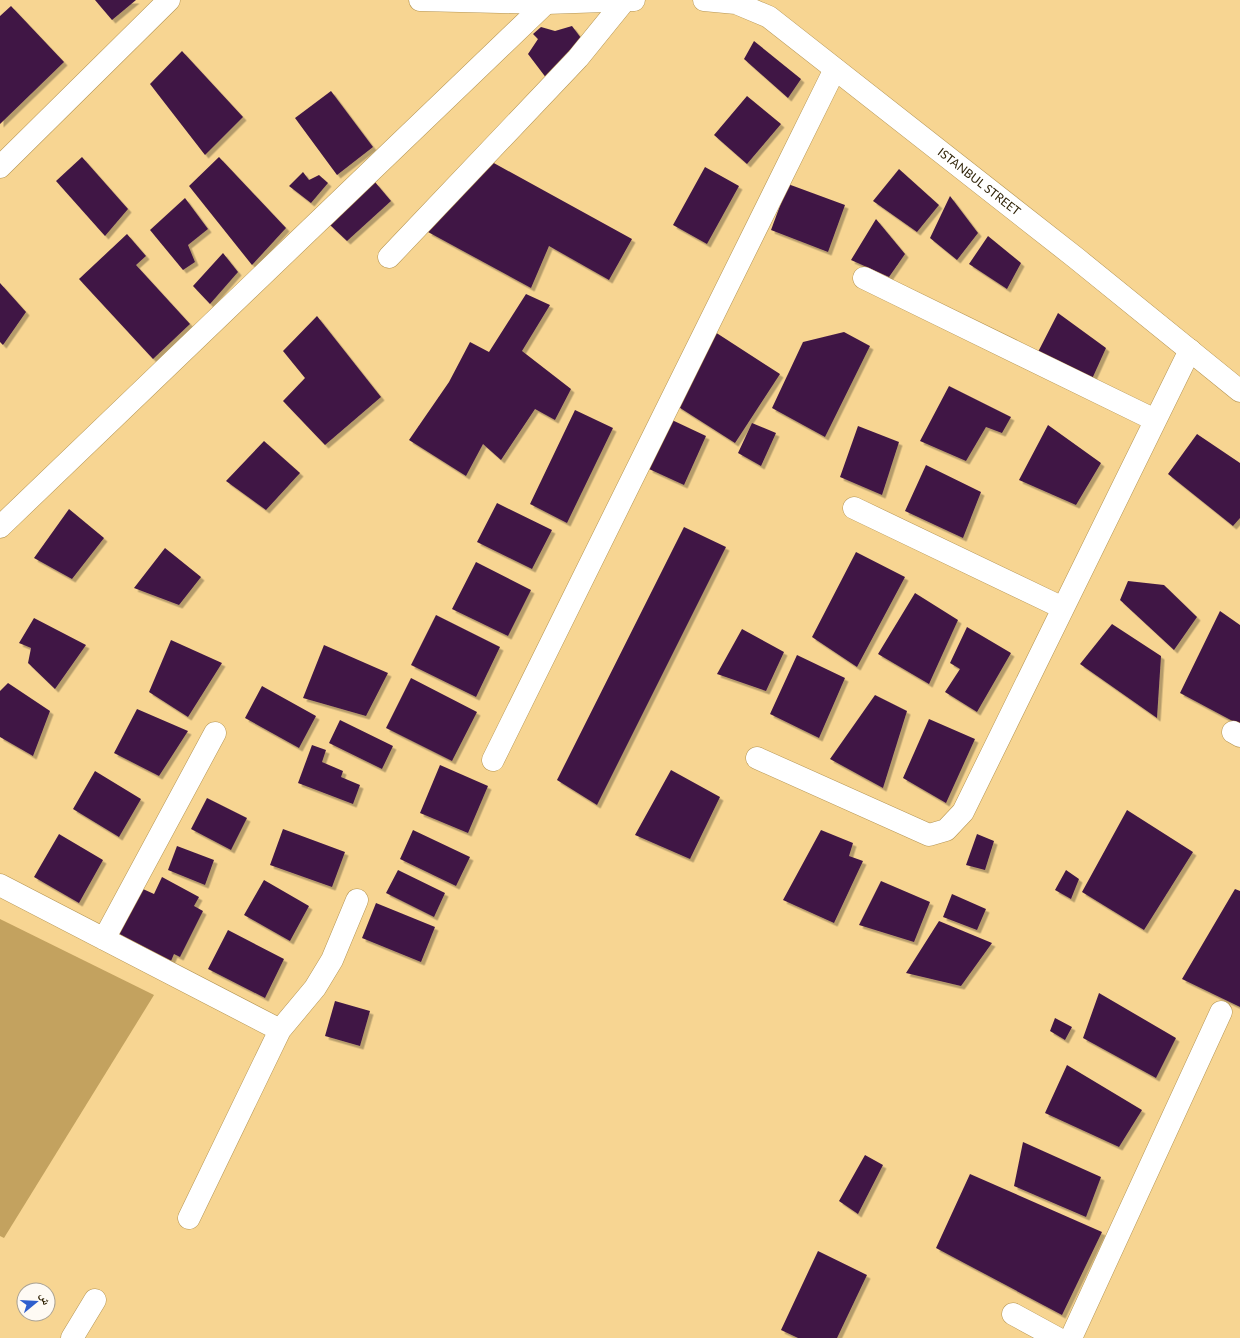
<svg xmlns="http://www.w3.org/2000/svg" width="1240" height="1338" font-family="Lato,'Noto Naskh Arabic',sans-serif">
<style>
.forest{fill:#c3a25f}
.building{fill:#411745;filter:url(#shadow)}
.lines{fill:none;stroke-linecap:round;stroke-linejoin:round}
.street-casing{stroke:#b59553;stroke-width:23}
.secondary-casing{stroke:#b59553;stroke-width:23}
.street{stroke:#fff;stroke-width:22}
.secondary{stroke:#fff;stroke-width:22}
.labels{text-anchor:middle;stroke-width:4;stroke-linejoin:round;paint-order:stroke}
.street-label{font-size:12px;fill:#2b1e02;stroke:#fefaf4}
</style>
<defs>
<filter id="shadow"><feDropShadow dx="3.5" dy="3.5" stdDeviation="0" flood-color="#0004"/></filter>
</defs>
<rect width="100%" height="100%" fill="#f7d592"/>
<!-- forest -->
<path class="forest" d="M0,919L154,995L4,1238L0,1236Z"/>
<!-- building -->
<path class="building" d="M95,0H136L112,20Z
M11,6L64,62L0,124V16Z
M572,26L584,42L547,79L528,54L538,39L533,34L541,27L555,31Z
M754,41L801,79L788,98L744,59Z
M182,51L243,117L205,155L150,84Z
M331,91L373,147L337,175L295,118Z
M747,96L781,124L747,164L714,135Z
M82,157L128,209L105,236L56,181Z
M219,157L286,228L252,265L189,186Z
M492,162L632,239L609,280L549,246L531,288L428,232Z
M705,167L739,186L707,244L673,225Z
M899,169L939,205L917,232L873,201Z
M303,172L309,180L319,175L328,183L311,203L289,186Z
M375,182L391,201L347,241L330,225Z
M788,184L845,205L828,252L771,230Z
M950,196L978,233L957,260L930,238Z
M185,198L208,229L188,245L195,262L183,270L150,230Z
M876,219L905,254L889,277L851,260Z
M127,234L146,256L136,265L190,324L153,359L79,279Z
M988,236L1021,263L1007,289L969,264Z
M223,253L238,272L210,304L193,286Z
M0,283L26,312L3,345L0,342Z
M526,294L550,305L522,351L571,389L555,420L535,409L501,460L483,444L466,476L409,440L449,382L470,342L489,352Z
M1058,313L1106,348L1092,379L1038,352Z
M317,316L381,397L325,445L283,401L305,378L283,351Z
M715,332L780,374L735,443L677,406Z
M844,332L870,346L825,437L772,408L803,342Z
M949,386L1011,417L1002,433L986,427L966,461L920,441Z
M575,410L613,428L567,523L530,504Z
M672,420L706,436L684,485L649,469Z
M752,423L776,433L761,466L738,453Z
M1048,425L1101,463L1076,505L1019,480Z
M858,426L899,442L882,495L840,477Z
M1197,434L1240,463V518L1233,526L1168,474Z
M264,441L300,473L266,510L226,481Z
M926,465L981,492L963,538L905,511Z
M497,503L552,530L532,569L477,542Z
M69,509L104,538L72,579L34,558Z
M684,527L726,547L597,805L557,780Z
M165,548L201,577L179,605L134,588Z
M856,552L905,577L857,667L812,637Z
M476,562L531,590L508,636L452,609Z
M1128,581L1164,585L1197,617L1174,650L1120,600Z
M915,593L958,620L929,684L878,654Z
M1220,611L1240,625V725L1180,693Z
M436,615L500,647L476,697L411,665Z
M34,618L86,645L55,689L28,663L31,648L19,643Z
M1112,624L1161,656L1157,718L1080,664Z
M967,627L1011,653L977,712L945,692L960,669L950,663Z
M742,629L784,652L766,691L717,674Z
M171,640L222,663L188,717L149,692Z
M324,645L388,673L366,716L303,698Z
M797,655L845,678L819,738L770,714Z
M411,678L477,712L452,761L386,728Z
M8,683L50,711L33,756L0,737V691Z
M262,686L316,716L299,748L245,718Z
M875,695L907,711L883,788L830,759Z
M137,709L188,731L159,776L114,753Z
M929,719L975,739L946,803L903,778Z
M340,720L393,746L382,769L329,743Z
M312,745L326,750L322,762L343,771L341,777L360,785L353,804L298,783Z
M440,765L488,786L468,833L420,813Z
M671,770L720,797L690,859L635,835Z
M95,771L141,799L119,837L73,809Z
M207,798L247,818L231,850L191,829Z
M1127,810L1193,852L1144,930L1082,892Z
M283,829L345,852L332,887L270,865Z
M413,830L470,857L456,886L400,859Z
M821,830L853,843L849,856L863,861L834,923L783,900Z
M59,834L103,860L79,903L34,877Z
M977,834L994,841L985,870L966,865Z
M177,846L214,860L205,885L168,870Z
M398,870L445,893L434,917L386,893Z
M1066,870L1079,879L1071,899L1055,890Z
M162,877L199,897L194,906L203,911L180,957L174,954L171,961L119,934L143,889L154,894Z
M264,880L309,906L290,941L244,915Z
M881,881L930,902L914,942L859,925Z
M1235,889L1240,891V1007L1182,979Z
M952,894L986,909L977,930L943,917Z
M376,903L435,927L421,962L362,938Z
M939,921L992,943L961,986L906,973Z
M228,930L284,959L265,998L208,969Z
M1099,993L1176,1038L1156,1078L1083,1038Z
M335,1001L370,1011L360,1046L325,1036Z
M1055,1018L1072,1027L1065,1040L1050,1031Z
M1067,1065L1142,1110L1119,1147L1045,1113Z
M1023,1142L1101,1177L1086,1217L1014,1186Z
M865,1155L883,1165L858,1214L839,1201Z
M970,1174L1102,1232L1062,1315L936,1248Z
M818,1251L867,1275L837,1338H798L781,1330Z"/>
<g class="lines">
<defs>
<path id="street" d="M0,167L169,0
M389,257L578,58L625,0
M864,278L1155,420
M854,508L1063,608
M0,527L546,3
M1233,732L1240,736
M757,758L929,835L946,830L963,812L1190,350
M493,760L835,69
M0,885L280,1030
M104,939L215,733
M189,1218L280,1030L315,988L332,960L357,900
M1013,1314L1057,1338
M72,1338L95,1300
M1071,1338L1221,1012"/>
<g id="secondary">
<path d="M420,0L546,3L634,0"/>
<path id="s1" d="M704,0L736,3L769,17L1076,258L1240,391"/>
</g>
</defs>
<!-- street casing -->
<use href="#street" class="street-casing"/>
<!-- secondary casing -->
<use href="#secondary" class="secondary-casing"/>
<!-- street -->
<use href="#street" class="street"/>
<!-- secondary -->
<use href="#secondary" class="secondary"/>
</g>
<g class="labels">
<!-- street labels -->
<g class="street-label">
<text dy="4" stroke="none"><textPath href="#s1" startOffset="335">ISTANBUL STREET</textPath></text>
</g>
</g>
<!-- north arrow -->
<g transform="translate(36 1302) rotate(72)"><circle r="19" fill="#fefaf4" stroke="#aaa293"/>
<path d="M0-3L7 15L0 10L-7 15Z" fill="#2e5ecd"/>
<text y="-6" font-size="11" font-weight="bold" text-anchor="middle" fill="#2b1e02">ش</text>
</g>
</svg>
